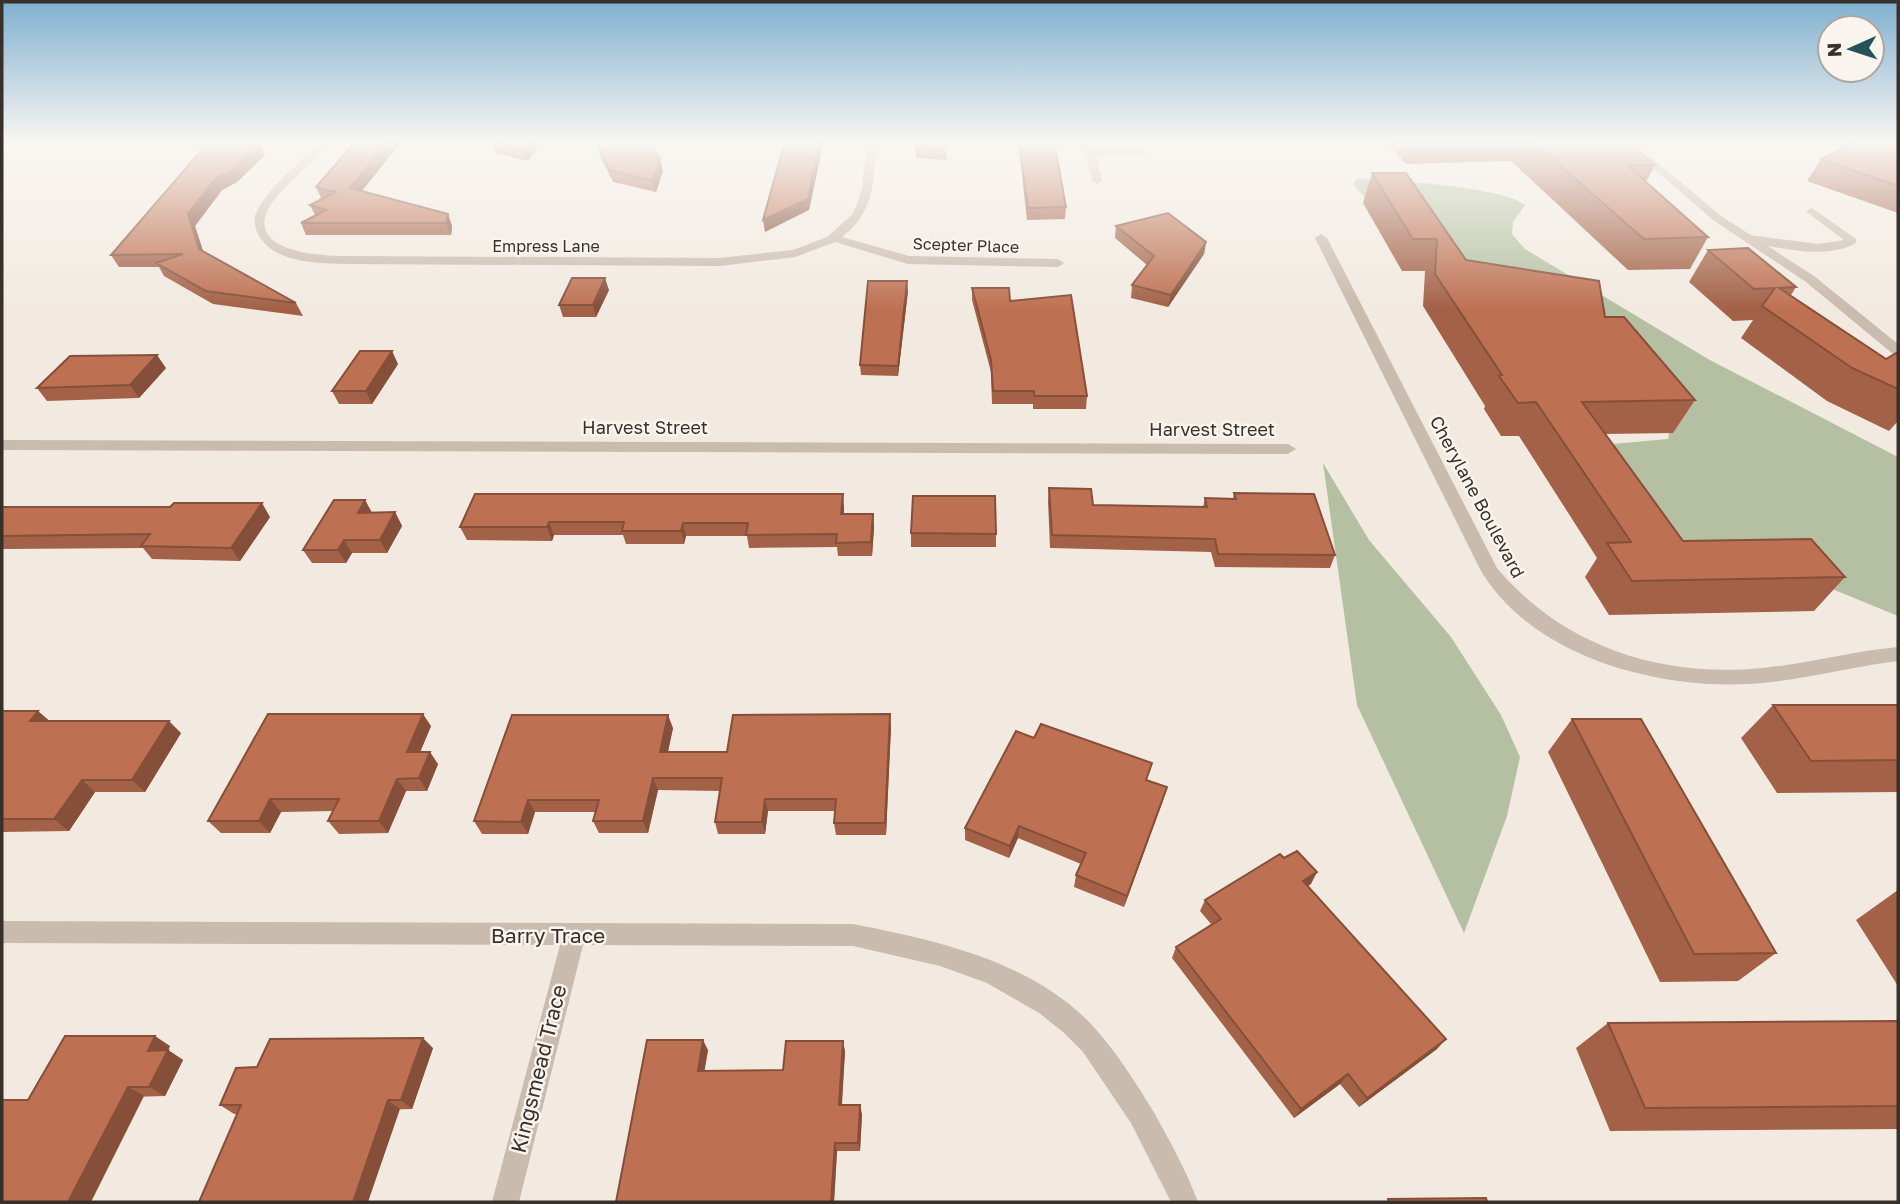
<svg xmlns="http://www.w3.org/2000/svg" width="1900" height="1204" font-family="'Golos Text',sans-serif">
<style>
.green{fill:#b4c0a1}
.lines{fill:none;stroke-linecap:round;stroke-linejoin:round}
.service{fill:#c9bbad;fill-rule:evenodd}
.minor{fill:#c9bbad;fill-rule:evenodd}
.wall{fill:#a36147}
.shaded-wall{fill:#854f39}
.building{fill:#be7152;stroke:#854f39;stroke-width:2}
.labels{text-anchor:middle;stroke-width:5;stroke-linejoin:round;paint-order:stroke}
.far-street-label{font-size:16px;fill:#38302b;stroke:#f9f4ed}
.street-label{font-size:18px;fill:#38302b;stroke:#f9f4ed}
.near-street-label{font-size:21px;fill:#38302b;stroke:#f9f4ed}
</style>
<rect width="100%" height="100%" fill="#f2eae1"/>
<!-- green -->
<path class="green" d="M1357,178C1388,180 1505,187 1525,205L1513,222L1512,234L1525,249L1708,359L1898,457V616L1798,575L1686,569L1590,446L1668,439L1669,434L1593,312L1476,282L1365,198L1353,184Z
M1323,463L1369,540L1451,637L1501,715L1520,757L1507,816L1464,933L1357,705Z"/>
<g class="lines">
<!-- service -->
<path class="service" d="M1068,141H1079L1092,150H1142L1147,153L1142,156H1096L1102,181L1097,184L1092,181L1085,154Z
M1812,208L1856,239V243C1824,260 1784,248 1750,243L1744,239L1750,235L1818,244L1844,240L1808,213L1806,211Z"/>
<!-- minor -->
<path class="minor" d="M322,141H333C317,160 273,193 266,214C253,254 325,256 347,256L719,258L793,250L827,237L853,214L862,189L867,141H877C874,178 875,213 842,237L909,256L1058,259L1064,263L1058,267L908,264L835,242L795,257L719,266L347,264C318,263 274,264 258,234C255,228 253,219 256,213C267,188 303,160 322,141Z
M1621,141H1632L1721,216L1814,276L1898,344V355L1893,354L1806,282L1713,220Z
M1321,234L1327,238L1497,568C1565,649 1667,680 1771,667C1814,662 1855,651 1898,647V661C1849,667 1800,681 1750,684C1656,689 1533,657 1481,571L1315,238Z
M2,440L1288,444L1296,449L1288,454L2,450Z
M2,921L853,924C935,940 1031,961 1091,1024C1115,1050 1135,1081 1153,1111C1170,1141 1186,1170 1198,1202H1171L1131,1123L1083,1052L1063,1032L1039,1013L987,983L940,966L853,946L583,945L519,1202H492L560,945L2,943Z"/>
</g>
<!-- wall -->
<path class="wall" d="M402,141L362,191L448,214L452,226L451,235H306L301,223L315,215L310,205L322,199L321,198L316,187Z
M541,141L528,161L495,153L491,142Z
M916,141H946L947,160L916,158Z
M1018,141H1051L1066,207L1065,219L1027,220Z
M1385,141H1626L1655,165L1646,182L1708,237L1690,269L1628,270L1511,161L1406,164Z
M1898,141V213L1807,181L1821,159Z
M596,143L663,171L656,192L613,182L599,154Z
M260,144L265,155L237,182L222,190L195,226L203,251L296,303L303,316L213,304L164,276L159,267H119L111,255Z
M1372,173L1466,260L1605,317L1695,400L1673,433L1605,434L1683,541L1845,577L1814,611L1609,615L1585,577L1597,558L1519,436H1501L1484,409L1485,406L1423,306L1425,271H1402L1363,203Z
M1116,226L1206,242L1204,254L1168,307L1131,298L1132,285L1147,265L1115,238Z
M1708,250L1796,287L1791,295L1886,359L1898,352V421L1889,431L1827,401L1741,338L1753,320L1733,321L1689,282Z
M972,288L1010,301L1087,396L1086,409H1033V404H992L991,372L972,300Z
M609,290L596,317H563L559,305Z
M908,291L898,376L861,375L860,365Z
M398,364L372,404H339L332,391Z
M166,368L139,398L47,401L37,388Z
M1049,488L1093,505L1203,507L1205,498L1233,499L1234,493L1335,555L1330,568L1215,567L1211,552L1050,548L1048,501Z
M475,494L844,507V514H873L874,527L872,556H838L837,547L749,548L747,536H686L684,544H626L623,535H554L552,541L467,540L460,527Z
M365,500L372,513L395,512L402,526L387,553H352L346,563H312L303,550Z
M2,507L270,517L240,561L152,559L143,548L2,549Z
M911,533L996,534V547H911Z
M1773,705H1898V792L1777,793L1741,738Z
M2,711L49,721L181,733L145,792H95L69,831L2,832Z
M1572,719L1776,953L1738,981L1660,982L1548,752Z
M431,726L420,752L438,764L427,791H406L388,833L339,834L328,821L333,811L281,812L270,833H221L208,821Z
M891,727L886,835H836L834,823L835,811H768L765,834H718L715,822L720,791L658,790L648,833H599L593,821L596,812H535L528,834H482L474,821L673,728L668,752H727Z
M1147,780L1163,800L1124,907L1074,887L1076,875L1081,864L1018,838L1009,858L965,840V828Z
M1311,884L1308,886L1437,1049L1359,1107L1340,1084L1294,1118L1172,958L1176,947L1211,924L1200,911L1205,900Z
M1898,890V986L1856,920Z
M1898,1021V1129L1610,1131L1576,1048L1608,1023Z
M170,1046L168,1050L183,1060L165,1096L28,1100Z
M433,1048L412,1109L234,1114L220,1105L257,1067Z
M708,1050L704,1071L783,1070L845,1051L842,1105L862,1114L860,1151H837L834,1202H616Z"/>
<!-- shaded-wall -->
<path class="shaded-wall" d="M388,141H402L355,199L350,188Z
M530,141H541L528,161L524,150Z
M820,141H824L809,210L765,232L763,220Z
M260,144L265,155L237,182L222,190L195,226L206,261L199,249L188,214L216,178Z
M660,159L663,171L656,192L653,181Z
M448,214L452,226L451,235L446,223Z
M1206,242L1204,254L1168,307L1171,295Z
M605,278L609,290L596,317L593,305Z
M907,281L908,291L898,376V366Z
M392,351L398,364L372,404L366,391Z
M157,355L166,368L139,398L130,385Z
M843,494L844,507L843,527L841,514Z
M365,500L372,513H358Z
M262,503L270,517L240,561L231,548Z
M395,512L402,526L387,553L380,540Z
M873,514L874,527L872,556L871,542Z
M549,522L554,535L552,541L547,527Z
M683,523L686,536L684,544L681,531Z
M344,540L352,553L346,563L338,550Z
M38,711L52,723L30,721Z
M423,714L431,726L415,764L407,752Z
M890,714L891,727L886,835L885,823Z
M668,715L673,728L665,764L660,752Z
M169,721L181,733L145,792L132,780Z
M430,752L438,764L427,791L419,778Z
M653,778L658,790L648,833L643,821Z
M397,779L406,791L388,833L379,821Z
M82,780L95,792L69,831L54,819Z
M1167,787L1163,800L1124,907L1127,896Z
M270,799L281,812L270,833L259,821Z
M765,799L768,811L765,834L762,822Z
M528,800L535,812L528,834L521,822Z
M1019,826L1018,838L1009,858L1010,846Z
M1317,872L1311,884L1297,892L1303,881Z
M155,1036L170,1046L168,1050L183,1060L165,1096L149,1087L148,1051Z
M423,1038L433,1048L412,1109L401,1100Z
M1446,1039L1437,1049L1359,1107L1367,1098Z
M703,1040L708,1050L703,1080L698,1071Z
M843,1041L845,1051L841,1114L839,1105Z
M1348,1074L1340,1084L1294,1118L1301,1109Z
M128,1087L144,1096L91,1202H68Z
M388,1100L400,1109L368,1202H353Z
M860,1105L862,1114L860,1151L858,1143Z
M835,1143L837,1151L834,1202H831Z"/>
<!-- building -->
<path class="building" d="M356,141H388L350,188L448,214L446,223H301L326,210L310,205L336,192L316,187Z
M492,141H530L524,150L491,142Z
M607,141H649L660,159L653,181L610,170L596,143Z
M785,141H820L808,199L763,220Z
M916,141H946L947,148L916,147Z
M1019,141H1051L1052,147H1055L1066,207L1028,208Z
M1532,141H1626L1655,165L1628,166L1708,237L1644,239Z
M1855,141H1898V186L1821,159Z
M260,144L231,171L216,178L188,214L199,249L296,303L206,291L156,263L183,254L111,255L206,145Z
M1372,173H1406L1466,260L1599,281L1605,317H1624L1695,400L1582,402L1683,541L1811,539L1845,577L1632,581L1607,543L1631,542L1536,402L1518,403L1499,376L1502,375L1435,274L1437,239H1413Z
M1168,213L1206,242L1171,295L1132,285L1154,256L1116,226Z
M1748,248L1796,287L1779,288L1886,359L1898,352V389L1852,368L1762,306L1775,288L1754,289L1708,250Z
M572,278H605L593,305H559Z
M868,281H907L898,366L860,365Z
M972,288H1009L1010,301L1071,295L1087,396H1034V391H993L991,360Z
M360,351H392L366,391H332Z
M157,355L130,385L37,388L70,356Z
M1049,488L1091,489L1093,505L1207,507L1205,498L1236,499L1234,493L1314,494L1335,555L1218,554L1215,539L1052,535Z
M475,494H843L841,514H873L871,542L836,543L837,534L746,535L748,523H683L681,531H622L624,522H549L547,527H460Z
M913,496H995L996,534L911,533Z
M334,500H365L358,513L395,512L380,540H344L338,550H303Z
M174,503H262L231,548L141,546L150,534L2,536V507H170Z
M1773,705H1898V760L1811,761Z
M2,711H38L30,721H169L132,780H82L54,819H2Z
M268,714H423L407,752H430L419,778L397,779L379,821H328L339,799H270L259,821H208Z
M890,714L885,823H834L836,799H765L762,822H715L722,778H653L643,821H593L599,800H528L521,822L474,821L512,715H668L660,752H727L733,715Z
M1572,719H1641L1776,953L1694,954Z
M1041,724L1152,763L1146,780L1167,787L1127,896L1076,875L1086,853L1019,826L1010,846L965,828L1016,731L1034,738Z
M1297,851L1317,872L1303,881L1446,1039L1367,1098L1348,1074L1301,1109L1176,947L1221,919L1205,900L1280,854L1284,858Z
M1898,1021V1106L1645,1108L1608,1023Z
M65,1036H155L148,1051L168,1050L149,1087H128L68,1202H2V1100H28Z
M423,1038L401,1100H388L353,1202H199L241,1105H220L236,1068L257,1067L270,1039Z
M647,1040H703L698,1071L783,1070L786,1041H843L839,1105H860L858,1143H835L831,1202H616Z
M1486,1198L1487,1202H1389L1388,1199Z"/>
<!-- sky -->
<linearGradient id="sky" x2="0" y2="1"><stop stop-color="#7fb0d0"/><stop offset="0.46" stop-color="#f9f6f2"/><stop offset="1" stop-color="#f9f6f2" stop-opacity="0"/></linearGradient>
<rect width="1900" height="309" fill="url(#sky)"/>
<g class="labels">
<!-- far-street labels -->
<g class="far-street-label">
<text transform="translate(966 245) rotate(2)" y="6">Scepter Place</text>
<text x="546" y="252">Empress Lane</text>
</g>
<!-- street labels -->
<g class="street-label">
<text x="645" y="434">Harvest Street</text>
<text x="1212" y="436">Harvest Street</text>
<text transform="translate(1477 497) rotate(62)" y="6">Cherylane Boulevard</text>
</g>
<!-- near-street labels -->
<g class="near-street-label">
<text x="548" y="943">Barry Trace</text>
<text transform="translate(539 1069) rotate(-76)" y="7">Kingsmead Trace</text>
</g>
</g>
<!-- border -->
<rect width="1900" height="1204" fill="none" stroke="#38302b" stroke-width="7"/>
<!-- north arrow -->
<g transform="translate(1851 49) rotate(267)"><circle r="33" fill="#f9f4ed" stroke="#aca69f" stroke-width="2"/>
<path d="M0-5L12 26L0 18L-12 26Z" fill="#235257"/>
<text y="-10" font-size="19" font-weight="bold" text-anchor="middle" fill="#38302b">N</text>
</g>
</svg>
